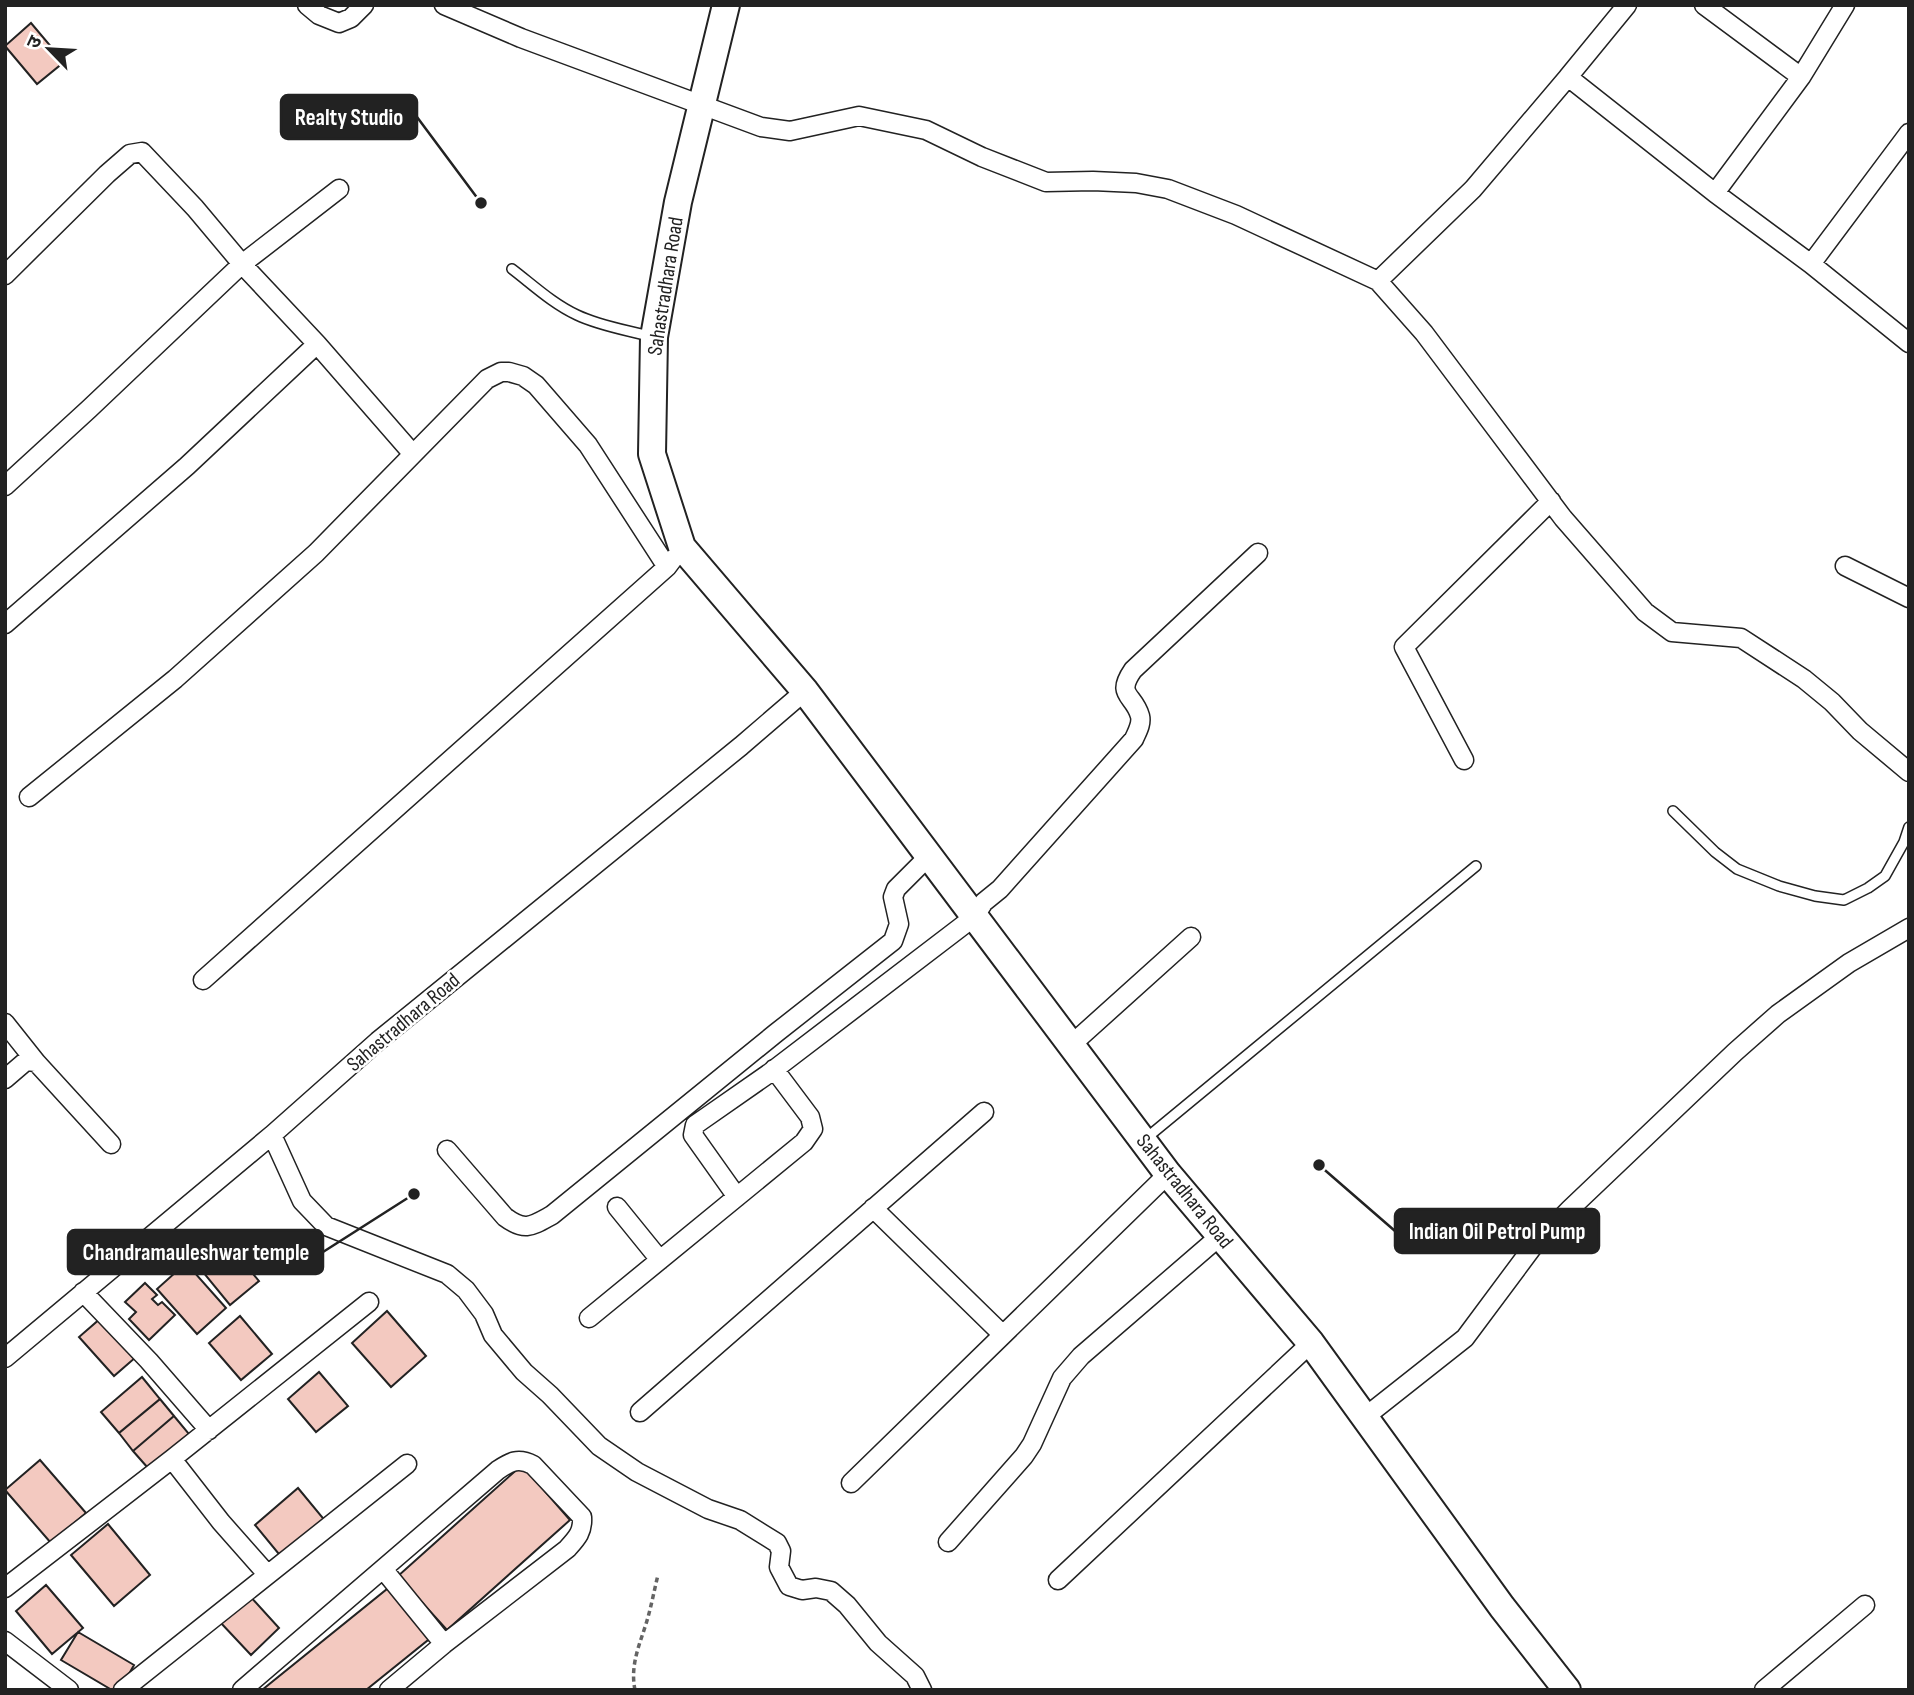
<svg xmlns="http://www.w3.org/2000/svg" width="1914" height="1695" font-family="'Sofia Sans Condensed','Noto Sans Devanagari',sans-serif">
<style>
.building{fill:#f3c9c0;stroke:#222;stroke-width:2}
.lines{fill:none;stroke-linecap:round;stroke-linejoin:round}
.lane-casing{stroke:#222;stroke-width:12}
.street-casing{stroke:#222;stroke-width:21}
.secondary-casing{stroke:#222;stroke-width:30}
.path{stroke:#646464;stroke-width:3.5;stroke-dasharray:5 3.5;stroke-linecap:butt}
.lane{stroke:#fff;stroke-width:9}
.street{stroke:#fff;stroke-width:18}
.secondary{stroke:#fff;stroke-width:26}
.labels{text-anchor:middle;stroke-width:5;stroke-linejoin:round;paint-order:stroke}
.street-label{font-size:21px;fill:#222;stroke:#fff}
.leader{fill:none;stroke:#222;stroke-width:2.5}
.callout-dot{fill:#222;stroke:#fff;stroke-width:2.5}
.callout{fill:#222;stroke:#222;stroke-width:2.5}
.callout-label{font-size:23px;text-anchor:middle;font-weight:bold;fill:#fff}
</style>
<rect width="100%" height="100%" fill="#fff"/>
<!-- building -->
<path class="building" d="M31,23L64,62L37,84L5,46Z
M222,1237L259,1281L230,1305L194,1261Z
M186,1263L226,1308L197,1334L157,1289Z
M145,1283L157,1295L152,1299L158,1305L162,1302L175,1315L149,1340L129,1319L136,1312L125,1302Z
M387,1311L426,1356L391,1387L352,1343Z
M240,1316L272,1354L241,1380L209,1343Z
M101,1318L136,1357L114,1376L79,1337Z
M319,1372L348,1406L316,1432L288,1399Z
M142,1377L160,1399L119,1433L101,1412Z
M160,1399L174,1416L133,1451L119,1433Z
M174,1416L189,1434L148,1468L133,1451Z
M40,1460L86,1513L51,1543L5,1490Z
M522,1465L570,1520L447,1630L398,1576Z
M298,1488L327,1523L283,1559L255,1525Z
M108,1524L150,1575L114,1606L71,1555Z
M46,1585L83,1628L52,1654L16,1611Z
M392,1585L433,1636L366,1690H262Z
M249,1595L279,1628L251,1655L220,1622Z
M78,1632L134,1665L120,1690H112L61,1660Z"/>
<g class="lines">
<defs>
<path id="lane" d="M512,269C533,285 553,304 577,315C600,326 627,330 652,337
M1673,811L1715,852L1737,869L1779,886L1815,896L1844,900L1868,888L1885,876L1904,842L1909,827
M1144,1140L1476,866"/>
<path id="street" d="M307,5L319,15L339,23L351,18L364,5
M444,5L521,38L761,127L790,131L859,116L926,130L982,157L1046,182L1093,181L1136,183L1168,189L1236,215L1378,281L1424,333L1563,518L1645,612L1672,632L1741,638L1804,679L1832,702L1860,731L1909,772
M1704,5L1801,77
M1568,77L1627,5
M1715,193L1801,77L1845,5
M1811,264L1909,133
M5,275L107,174L130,154L142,152L195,208L242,264L317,344L412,453
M1378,281L1473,189L1568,77L1715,193L1811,264L1909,343
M5,486L89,409L242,264L339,189
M1845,566L1909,598
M5,624L187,466L317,344
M1464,760L1404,647L1551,501
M29,797L175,679L316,553L487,379L501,372H509L523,376L536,385L588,445L667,567
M203,980L667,567L673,559
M5,1023L36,1062
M1071,1045L1191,937
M5,1079L26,1061L36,1062L111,1144
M272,1135L302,1201L326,1226L447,1274L466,1290L484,1314L493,1335L524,1372L550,1395L599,1446L637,1472L708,1509L740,1520L777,1543L781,1551L779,1567L789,1586L802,1590L816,1588L831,1591L847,1605L878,1643L915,1676L922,1690
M447,1150L505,1217C525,1232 532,1226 552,1215L776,1033L893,941L899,924L893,897L896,889L928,857
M737,1197L693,1135L695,1125L771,1072L974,917L984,902L1000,889L1134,739C1137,732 1142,724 1140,716C1134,694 1115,696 1133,670L1258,553
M617,1207L660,1260
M873,1208L1002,1334
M83,1292L149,1361L209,1430
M589,1318L804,1142L813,1129L810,1117L774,1069
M5,1358L272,1135L378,1041L741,746L805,691
M640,1412L984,1112
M1365,1417L1465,1338L1532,1248L1570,1209L1735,1052L1778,1014L1849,963L1909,928
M172,1459L221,1522L267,1574
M851,1483L1168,1174
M948,1542L1024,1456L1032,1444L1062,1378L1081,1356L1220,1236
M383,1569L444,1644
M1058,1580L1311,1343
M5,1588L172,1459L369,1302
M5,1641L69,1690
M123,1690L407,1464
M242,1690L498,1470C510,1462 518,1457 533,1465L582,1517C583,1532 577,1538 567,1549L444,1644L389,1690
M1764,1690L1865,1605"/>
<path id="secondary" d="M726,5L678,202L654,337L652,454L682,547L805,691L1168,1174L1311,1343L1502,1607L1567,1690"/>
</defs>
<!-- lane casing -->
<use href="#lane" class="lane-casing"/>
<!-- street casing -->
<use href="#street" class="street-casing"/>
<!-- secondary casing -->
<use href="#secondary" class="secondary-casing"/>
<!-- path -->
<path class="path" d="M635,1690C630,1666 639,1646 646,1624C651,1608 654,1591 658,1575"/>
<!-- lane -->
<use href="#lane" class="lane"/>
<!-- street -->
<use href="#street" class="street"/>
<!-- secondary -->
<use href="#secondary" class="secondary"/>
</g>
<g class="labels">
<!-- street labels -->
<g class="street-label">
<text transform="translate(665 286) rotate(-81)" y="7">Sahastradhara Road</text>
<text transform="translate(403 1022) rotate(-40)" y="7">Sahastradhara Road</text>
<text transform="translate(1185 1191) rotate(51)" y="7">Sahastradhara Road</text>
</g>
</g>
<!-- callouts -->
<path class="leader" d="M481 203L417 117M1319 1165L1395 1231M414 1194L323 1252"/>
<g class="callout-dot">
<circle cx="481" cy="203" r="7"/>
<circle cx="1319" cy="1165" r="7"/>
<circle cx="414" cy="1194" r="7"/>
</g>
<g class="callout">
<rect x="281" y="95" width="136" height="44" rx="7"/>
<rect x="1395" y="1209" width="204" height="44" rx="7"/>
<rect x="68" y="1230" width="255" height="44" rx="7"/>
</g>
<g class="callout-label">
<text x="349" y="125">Realty Studio</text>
<text x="1497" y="1239">Indian Oil Petrol Pump</text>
<text x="196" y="1260">Chandramauleshwar temple</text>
</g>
<!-- border -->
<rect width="1914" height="1695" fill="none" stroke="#222222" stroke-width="14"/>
<!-- north arrow -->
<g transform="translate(49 49) rotate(295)" stroke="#ffffff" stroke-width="5" paint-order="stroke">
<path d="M0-5L12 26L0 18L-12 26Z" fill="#222222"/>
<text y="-10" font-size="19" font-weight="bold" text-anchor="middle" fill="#222222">उ</text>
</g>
</svg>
